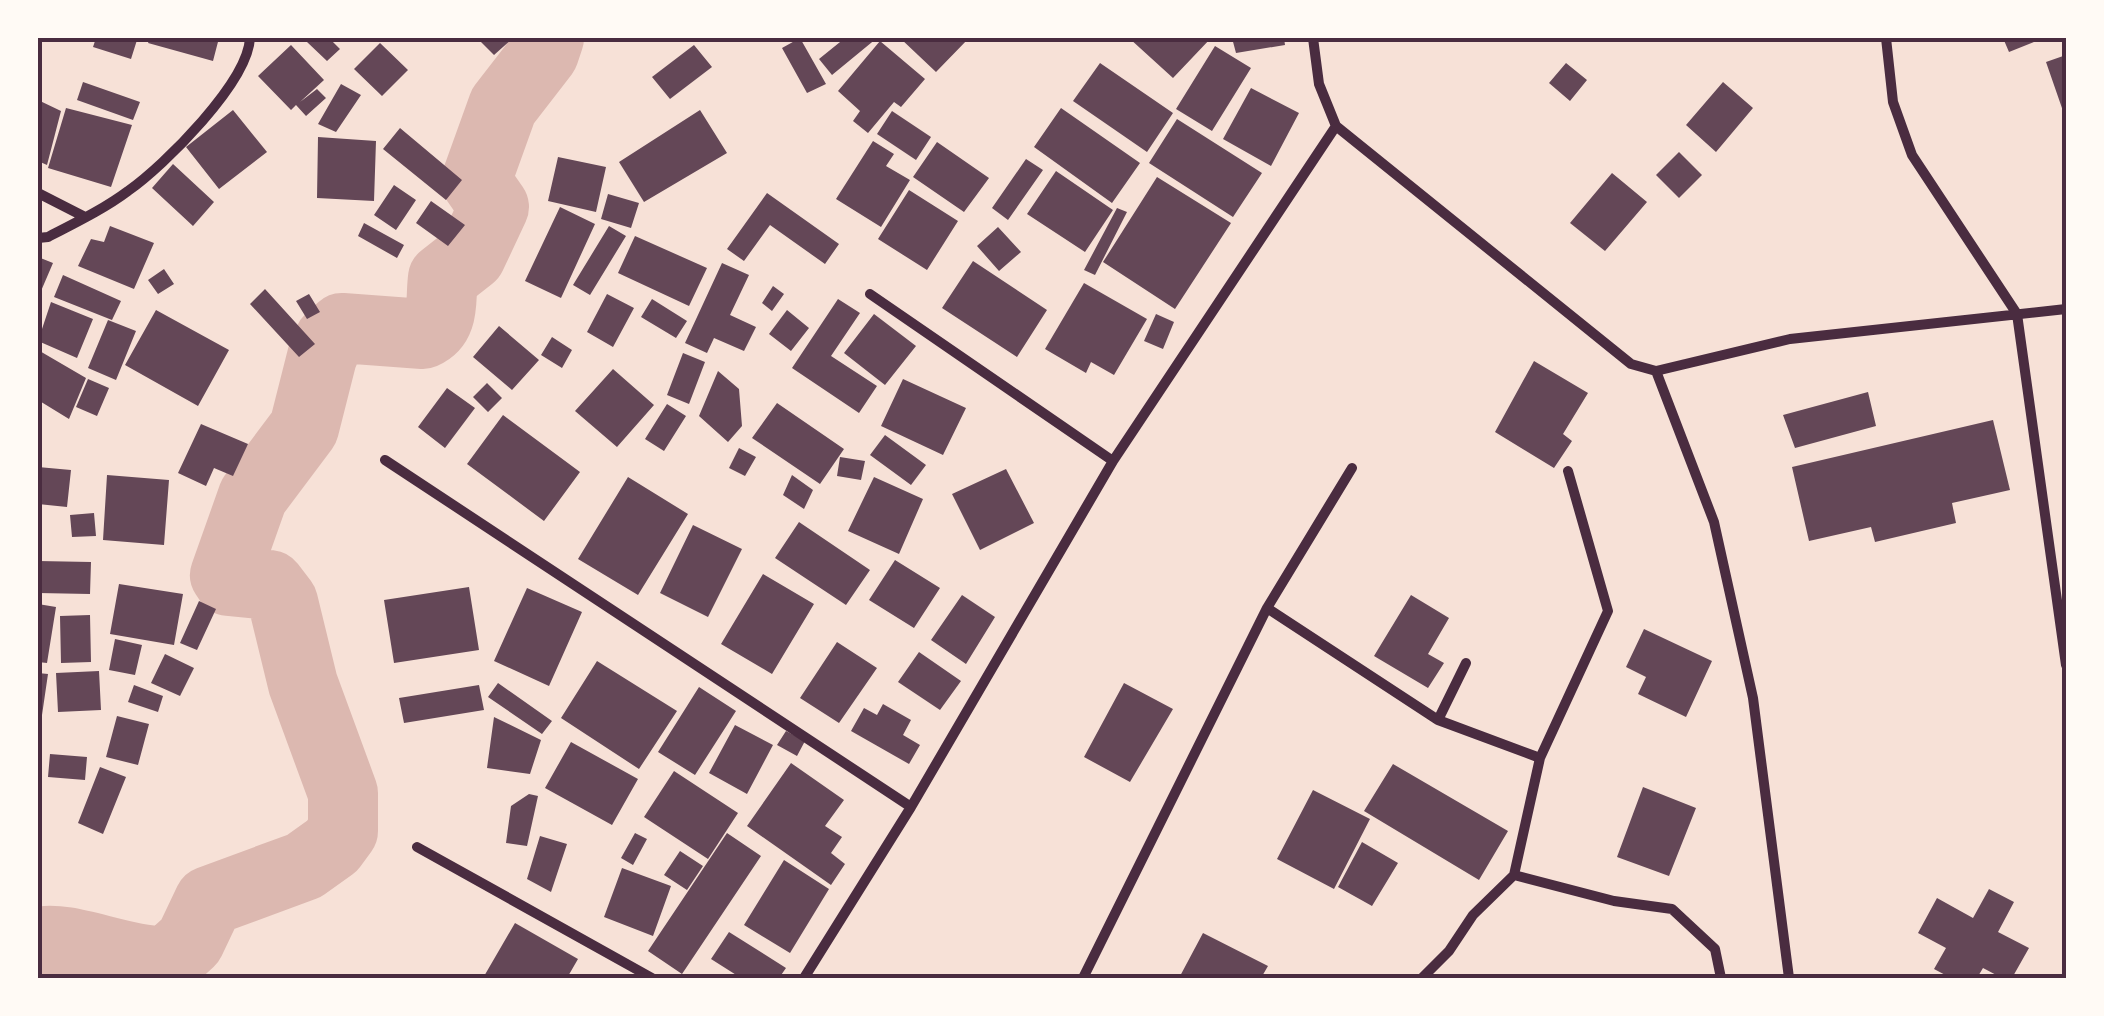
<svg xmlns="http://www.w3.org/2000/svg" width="2104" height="1016" font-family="'Alegreya Sans',sans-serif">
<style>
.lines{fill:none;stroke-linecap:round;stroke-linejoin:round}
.river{stroke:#dcb8b0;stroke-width:70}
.building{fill:#644757}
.minor{stroke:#4a2c40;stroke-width:10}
.neatline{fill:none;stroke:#4a2c40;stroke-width:4}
</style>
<rect width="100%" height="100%" fill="#f7e1d7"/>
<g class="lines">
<!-- river -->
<path class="river" d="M38,942C67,934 126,963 168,961L190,941L209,901L304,866L332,846L343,831V793L303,684L283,602L270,585L229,581L225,575L253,496L304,428L322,357L329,340L342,328L423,334C446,324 440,299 443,278L471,256L494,207L476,181L503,106L544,53L549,38"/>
</g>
<!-- building -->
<path class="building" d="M96,38L137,40L131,59L93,47Z
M150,38H219L213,61L148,43Z
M312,38H329L340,49L327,61L307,42Z
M477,38H513L494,55Z
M800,38L826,84L807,93L782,48Z
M845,38H877L832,75L819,59Z
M900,38H969L936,72Z
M1129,38H1211L1173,78Z
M1232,38H1284L1285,45L1236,53Z
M2003,38H2044L2009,52Z
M880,41L925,79L901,107L894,102L868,133L853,121L860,111L838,91Z
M380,43L408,70L382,96L354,69Z
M291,45L324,80L300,102L317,89L326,98L306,116L296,105L291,110L258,76Z
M694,45L712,67L670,99L652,77Z
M1215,46L1251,68L1212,131L1176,109Z
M2066,55V110L2063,111L2046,62Z
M1100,63L1173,113L1147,152L1073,101Z
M1566,63L1587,80L1570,101L1549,83Z
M83,82L140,102L133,120L77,100Z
M1723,82L1753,108L1716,152L1686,125Z
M341,84L361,95L336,132L318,124Z
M1251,88L1299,113L1271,166L1223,139Z
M38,100L61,111L47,165L38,161Z
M66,108L132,125L111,187L48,168Z
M1061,108L1140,163L1112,203L1034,147Z
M233,110L267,152L219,189L186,147Z
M700,110L727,153L644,202L619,162Z
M892,111L931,137L916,160L877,134Z
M1177,119L1262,173L1233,217L1149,163Z
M400,128L462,180L446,200L383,149Z
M318,137L376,141L374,201L317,198Z
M873,141L894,154L886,166L910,180L881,227L836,199Z
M937,142L989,178L964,212L913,177Z
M1679,152L1702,175L1679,198L1656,175Z
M558,157L606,167L596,212L548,201Z
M1026,159L1043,170L1008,220L992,208Z
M173,164L214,202L193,226L152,188Z
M1056,171L1113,210L1085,252L1027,214Z
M1612,173L1647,202L1605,251L1570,223Z
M1157,177L1231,223L1175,309L1103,262Z
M394,185L416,200L396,230L374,215Z
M909,190L958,221L927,270L878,239Z
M767,193L839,244L825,264L770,225L744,261L727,249Z
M608,194L639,203L631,228L601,219Z
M431,201L465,225L448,246L416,223Z
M560,207L595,224L561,298L525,281Z
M1117,208L1127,212L1095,275L1084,270Z
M364,223L404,245L397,258L358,236Z
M110,226L154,243L134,289L78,266L91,239L104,242Z
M609,226L626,236L590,295L573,285Z
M998,227L1021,252L999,271L977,246Z
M635,236L707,268L689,306L618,273Z
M38,257L53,263L38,298Z
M973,261L1047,310L1017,357L942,308Z
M722,263L749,275L730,315L756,327L744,351L714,338L707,353L685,343Z
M164,269L174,284L158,294L148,280Z
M63,275L121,301L112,320L54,297Z
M1084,283L1147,319L1114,375L1091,362L1086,373L1045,349Z
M773,286L784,294L772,311L762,303Z
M265,289L315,344L299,357L250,304Z
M309,294L320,312L307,319L296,301Z
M607,294L634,308L613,347L587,332Z
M652,299L687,321L676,338L641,317Z
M838,299L860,313L831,356L877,386L859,413L792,368Z
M51,302L93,319L77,358L38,341Z
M156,310L229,350L198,406L125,365Z
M787,310L809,328L791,351L769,334Z
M874,314L916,346L885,385L844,353Z
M1156,314L1174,322L1163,349L1144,341Z
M108,320L136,331L116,380L88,368Z
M499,326L539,360L512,390L473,357Z
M552,337L572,350L562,368L541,355Z
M38,350L86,378L69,419L38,400Z
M683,353L705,362L689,404L667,395Z
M1534,361L1588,393L1563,434L1572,441L1554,468L1495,432Z
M613,369L654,405L617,447L575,411Z
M718,371L739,389L742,426L728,442L699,416Z
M88,379L109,388L97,416L76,407Z
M903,379L966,408L943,455L881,426Z
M487,383L502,398L488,412L473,397Z
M447,388L475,408L445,448L418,427Z
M1868,392L1876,426L1795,448L1783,415Z
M777,403L844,449L820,484L752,438Z
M667,404L686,416L664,451L645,439Z
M503,415L580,472L544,521L467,464Z
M1993,420L2010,490L1952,503L1956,523L1875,542L1871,527L1809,541L1792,467Z
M201,424L248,444L233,476L214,468L206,486L178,473Z
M885,435L926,465L911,485L870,455Z
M739,448L756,457L745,476L729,468Z
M840,457L865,461L861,480L837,476Z
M38,467L71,470L67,507L38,504Z
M1006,469L1034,523L980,550L952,494Z
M107,475L169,480L164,545L103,540Z
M792,475L813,490L804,509L783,495Z
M628,477L688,514L638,595L578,559Z
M874,477L923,499L899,554L848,531Z
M94,513L96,536L72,537L70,515Z
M799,522L870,570L846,605L775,558Z
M693,525L742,549L708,617L660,593Z
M895,560L940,588L914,628L869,600Z
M38,561L91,562L90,594L38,593Z
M763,574L814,604L772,674L721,644Z
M119,584L183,594L174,645L110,634Z
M469,587L479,650L394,663L384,600Z
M527,588L582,612L549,686L494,661Z
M962,595L995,617L966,664L931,640Z
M1411,595L1449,618L1428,654L1444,663L1428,688L1374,656Z
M199,601L216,609L197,650L180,643Z
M38,604L56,607L47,663L38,662Z
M90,615L91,662L61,663L60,616Z
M1644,629L1712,661L1686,717L1638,694L1646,677L1626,667Z
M115,639L142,645L135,675L109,670Z
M837,642L877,668L839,723L800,698Z
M919,652L961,681L940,710L898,682Z
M165,654L194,668L180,696L151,683Z
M597,661L677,711L639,769L561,718Z
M99,671L101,710L58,712L56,673Z
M38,673L48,674L42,715H38Z
M498,683L552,721L542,734L488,697Z
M1124,683L1173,709L1130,782L1084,757Z
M134,685L163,696L158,712L128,702Z
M479,685L484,710L404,723L399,698Z
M699,687L736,711L695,775L658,752Z
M883,704L911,720L903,735L920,745L909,764L851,731L864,708L877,715Z
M117,716L149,724L138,765L106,757Z
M494,717L541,740L530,774L487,768Z
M735,725L773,745L747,794L709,773Z
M786,731L805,741L797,756L777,745Z
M571,742L638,779L612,825L545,788Z
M50,754L87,757L85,780L48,777Z
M791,763L844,800L825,826L842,837L831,853L845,864L831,885L747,826Z
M1393,764L1508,831L1479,880L1364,811Z
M100,767L126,777L103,834L78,823Z
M674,771L738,813L708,859L644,817Z
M1643,787L1696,808L1669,876L1617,857Z
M1313,790L1370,819L1334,889L1277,859Z
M529,794L538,796L527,846L506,843L511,806Z
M635,833L647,839L633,865L621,858Z
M727,833L761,856L682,974L648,951Z
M540,836L567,844L551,892L527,879Z
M1362,842L1398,863L1372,906L1338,887Z
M680,851L703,866L687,890L664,875Z
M784,860L829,889L790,953L744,925Z
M622,868L671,886L653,936L604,917Z
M1989,889L2014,902L1998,932L2029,948L2012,978H2002L1983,968L1977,978H1951L1934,969L1946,948L1918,933L1937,898L1973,918Z
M515,923L578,959L567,978H483Z
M729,932L786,968L779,978H741L711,959Z
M1203,933L1268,966L1261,978H1179Z"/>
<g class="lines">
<!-- minor -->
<path class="minor" d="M1313,38L1319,84L1336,126L1631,364L1656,371L1714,522L1753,698L1789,978
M1886,38L1893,102L1912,155L2017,314L2066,665
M38,193L85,217
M38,238L48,237C75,223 104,209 128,191C165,165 248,82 250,38
M870,294L1113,461
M1656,371L1790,339L2066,309
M385,460L911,807
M1267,608L1438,720
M1466,663L1438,720L1540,758L1514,875
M1540,758L1608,611L1568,471
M417,847L652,978
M804,978L911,807L1113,461L1336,126
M1083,978L1267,608L1352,468
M1422,978L1449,951L1473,915L1514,875L1614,901L1672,909L1715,949L1721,978"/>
</g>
<!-- border -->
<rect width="2104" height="1016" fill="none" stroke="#fffaf5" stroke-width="80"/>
<rect x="40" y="40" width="2024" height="936" class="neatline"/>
</svg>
